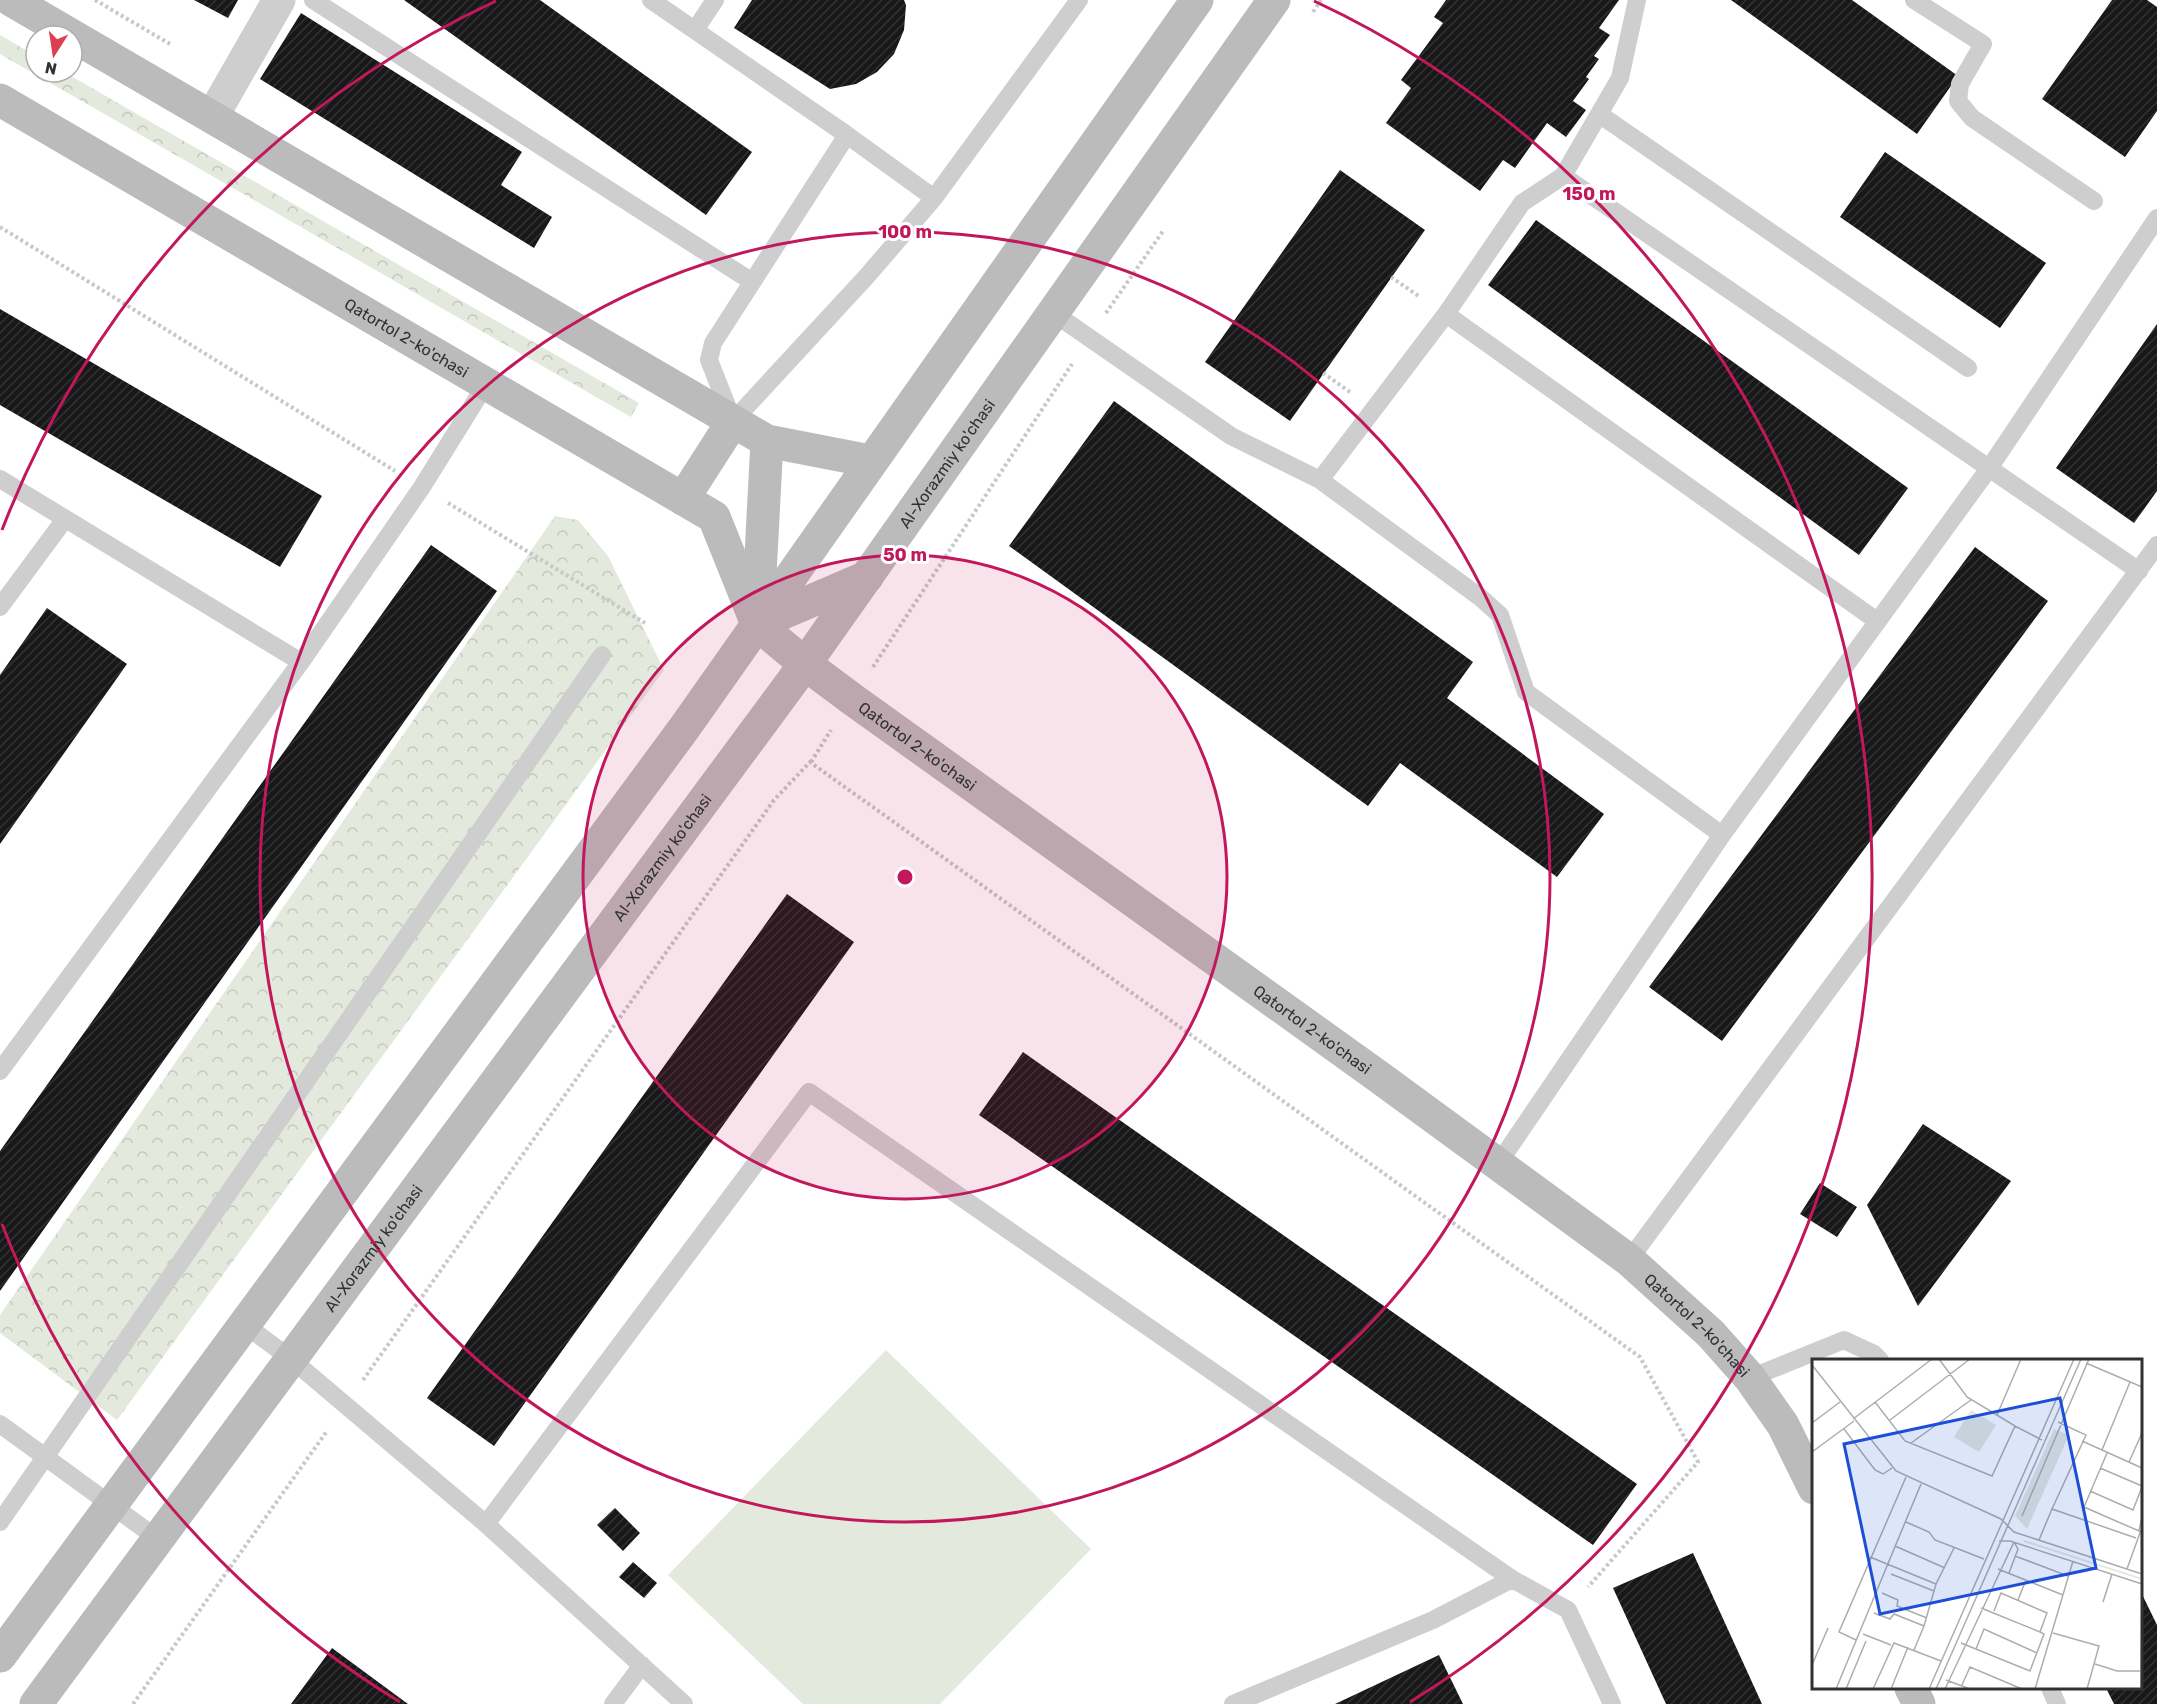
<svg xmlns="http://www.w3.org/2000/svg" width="2157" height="1704" font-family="Rubik,sans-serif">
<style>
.forest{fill:url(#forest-crowns)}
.garden{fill:#e4e9dd}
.building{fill:url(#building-hatch)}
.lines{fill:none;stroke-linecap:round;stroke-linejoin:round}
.path{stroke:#c8c8c8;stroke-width:4;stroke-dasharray:3 3;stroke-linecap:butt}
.lane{stroke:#cecece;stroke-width:18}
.street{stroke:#cecece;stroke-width:33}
.secondary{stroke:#bbb;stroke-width:33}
.ring{fill:none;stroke:#c2185b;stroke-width:3}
.labels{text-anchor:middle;stroke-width:6;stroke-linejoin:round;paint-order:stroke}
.street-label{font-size:16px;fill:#313131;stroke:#fff}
.inset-road{fill:none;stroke:#adadad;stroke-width:1.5}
.view{fill:#1d4ed8;fill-opacity:0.15;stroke:#1d4ed8;stroke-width:3}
.inset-edge{fill:none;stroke:#313131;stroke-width:3}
.centre{fill:#c2185b;stroke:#fff;stroke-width:3}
.ring-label{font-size:18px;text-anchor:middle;font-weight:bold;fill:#c2185b;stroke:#fff;stroke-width:6;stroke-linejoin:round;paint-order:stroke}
</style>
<defs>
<pattern id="forest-crowns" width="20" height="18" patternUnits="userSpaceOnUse" patternTransform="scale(1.5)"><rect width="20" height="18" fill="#e4e9dd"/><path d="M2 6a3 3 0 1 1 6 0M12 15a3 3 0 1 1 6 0" fill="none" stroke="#c4c8be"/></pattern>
<pattern id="building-hatch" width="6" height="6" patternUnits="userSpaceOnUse" patternTransform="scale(1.5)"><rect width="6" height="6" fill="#181818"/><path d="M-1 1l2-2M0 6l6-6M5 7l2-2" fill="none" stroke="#313131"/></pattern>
</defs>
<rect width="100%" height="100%" fill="#fff"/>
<!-- forest -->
<path class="forest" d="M0,35L36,56V72H64L639,403L631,417L0,54Z
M555,516L578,520L608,556L664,670L117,1420L0,1333V1315Z"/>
<!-- garden -->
<path class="garden" d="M886,1350L1091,1549L940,1704H803L668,1575Z"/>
<!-- building -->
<path class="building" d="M194,0H238L228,18Z
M404,0H540L752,152L706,215Z
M752,0H904L906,5L904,30L894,54L877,72L856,84L830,89L734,28Z
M1446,0H1619L1599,28L1610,35L1594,56L1599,59L1586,77L1589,79L1573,101L1586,110L1566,137L1547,123L1515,168L1503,160L1480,191L1386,123L1411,88L1401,80L1443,23L1434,17Z
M1731,0H1852L1958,76L1917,134Z
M2112,0H2147L2157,7V111L2125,157L2042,99Z
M301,13L522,152L501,185L552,217L534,248L260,79Z
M1885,152L2046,263L2000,328L1840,217Z
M1340,170L1425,230L1290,421L1205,362Z
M1536,220L1908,488L1859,555L1488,285Z
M0,309L322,496L280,567L0,405Z
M2157,324V491L2134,523L2056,468Z
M1114,401L1473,662L1447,698L1604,814L1557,877L1400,763L1368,806L1009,546Z
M431,545L497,591L0,1291V1151Z
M1975,547L2048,601L1722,1041L1649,987Z
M47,608L127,664L0,844V675Z
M787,894L854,942L494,1446L427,1398Z
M1023,1052L1637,1484L1593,1545L979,1115Z
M1923,1124L2011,1181L1918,1306L1867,1205Z
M1820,1183L1857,1207L1837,1237L1800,1214Z
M615,1508L640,1533L623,1551L597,1525Z
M1693,1553L1762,1704H1666L1613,1588Z
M633,1562L657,1583L644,1598L619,1577Z
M2140,1590L2157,1625V1704H2114L2106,1688H2140Z
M332,1648L408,1704H291Z
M1439,1655L1463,1704H1335Z"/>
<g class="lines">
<!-- path -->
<path class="path" d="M95,0L170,44
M1313,12L1321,0
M0,227L395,471
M1391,277L1420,297
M1106,313L1163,231
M1323,373L1350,392
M448,503L645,623
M873,667L1072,364
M811,762L831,730
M363,1380L774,800L810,762L1640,1357L1698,1462L1588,1587
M133,1704L327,1431"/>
<!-- lane -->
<path class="lane" d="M313,0L751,281
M651,0L847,135L934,198
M1914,0L1983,44L1960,84L1958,101L1972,118L2094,201
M695,30L715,0
M1599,114L1968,368
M847,135L713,343L709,360L733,421L867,276L934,198L1079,0
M1563,176L2139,571
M1446,314L1877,621
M1051,316L1068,323L1231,436L1320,480L1481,598L1500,615L1526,692L1722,835
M0,479L301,662L422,487L486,384
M1320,480L1446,314L1522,203L1563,176L1620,78L1637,0
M0,607L65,519
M0,1071L301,662
M1498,1164L1722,835L1990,467L2157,218
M1629,1260L2157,545
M244,1324L291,1359L486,1524L809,1092L1512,1579L1568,1610L1612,1704
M1750,1378L1844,1340L1874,1354L1880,1360
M0,1424L158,1539
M0,1522L602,655
M486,1524L684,1704
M2050,1688L2057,1704
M613,1704L642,1665
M1233,1704L1433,1620L1512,1579"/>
<!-- street -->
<path class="street" d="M212,117L279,0"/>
<!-- secondary -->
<g class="secondary">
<path d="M11,0L767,441L870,461"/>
<path id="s1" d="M0,100L714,517L757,624L805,664L852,699L1379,1077L1629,1260L1711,1334L1750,1378L1783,1425L1814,1488"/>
<path d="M683,499L733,421"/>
<path d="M758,613L767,441"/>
<path d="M757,624L867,577"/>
<path d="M0,1656L685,727L1197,0"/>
<path d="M1911,1688L1919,1704"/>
<path id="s2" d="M36,1704L805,664L1274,0"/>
</g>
</g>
<!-- distance rings -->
<circle cx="905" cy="877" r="322" fill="#c2185b" fill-opacity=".12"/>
<g class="ring">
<circle cx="905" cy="877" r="322"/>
<circle cx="905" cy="877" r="645"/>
<path d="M400 1702A967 967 0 0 1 2 1224M2 530A967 967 0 0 1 496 1M1314 1A967 967 0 0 1 1410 1702"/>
</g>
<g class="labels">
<!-- street labels -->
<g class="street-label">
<text dy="6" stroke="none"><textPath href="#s1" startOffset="471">Qatortol 2-ko'chasi</textPath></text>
<text dy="6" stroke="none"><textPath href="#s2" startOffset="1539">Al-Xorazmiy ko'chasi</textPath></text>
<text dy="6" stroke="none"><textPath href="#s1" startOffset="1144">Qatortol 2-ko'chasi</textPath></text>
<text dy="6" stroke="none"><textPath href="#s2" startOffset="1053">Al-Xorazmiy ko'chasi</textPath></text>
<text dy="6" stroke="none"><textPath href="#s1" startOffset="1630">Qatortol 2-ko'chasi</textPath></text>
<text dy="6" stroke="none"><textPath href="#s2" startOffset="567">Al-Xorazmiy ko'chasi</textPath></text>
<text dy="6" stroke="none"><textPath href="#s1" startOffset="2116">Qatortol 2-ko'chasi</textPath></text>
</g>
</g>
<!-- overview -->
<g transform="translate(1812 1359)">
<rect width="330" height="330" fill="#fff"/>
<path d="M242,70L257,76L215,170L203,157ZM212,181L330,219V221L212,183Z" fill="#e4e9dd"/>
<path d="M159,51L184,66L167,93L142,78Z" fill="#e4e9dd"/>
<path class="inset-road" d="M127,0L155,38L203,67M274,4L330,28M0,6L84,112L189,160L202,173L330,215M63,43L93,82L180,117L203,67L230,81M185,56L209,0M41,60L120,0M78,61L158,0M0,64L28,43M32,70L63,111L71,115L80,109M270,82L330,109M99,84L159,41M290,91L318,23M0,93L42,62M295,94L272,148L327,172L330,158M317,103L330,74M288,109L330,127M278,132L321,151L330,128M240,150L274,76L246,63M210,157L277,0M94,163L117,173L123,181L172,200M227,181L240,150L324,179M187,182H198L330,225M83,187L133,209M203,197L256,217M58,198L124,225M186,210L251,236M315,210L329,171M197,214L206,190L202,183M79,215L122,232M70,234L86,241L85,247L115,259M206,241L214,221M291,243L300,215M169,249L228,273L235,254L189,234L182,252M62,254L78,260L82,255L112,267L102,291M112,267L124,225L142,189M241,274L287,287L275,330M51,275L79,286M44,281L27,273L94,118M149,284L218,312L232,275L228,273M164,290L172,270L225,294M283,305L305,312H328M0,306L16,269M134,321L158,330M150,326L158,308L210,330M24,330L109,125M34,330L54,282M61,330L82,284L129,302M79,330L96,288M117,330L262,0M124,330L269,0M133,330L202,183M223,330L261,202M329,330L330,228"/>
<path class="view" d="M248,39L284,209L68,255L32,85Z"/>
<rect width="330" height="330" class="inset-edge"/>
</g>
<circle cx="905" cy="877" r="9" class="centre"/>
<g class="ring-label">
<text x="1589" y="200">150 m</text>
<text x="905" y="238">100 m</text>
<text x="905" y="561">50 m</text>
</g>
<!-- north arrow -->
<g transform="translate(54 54) rotate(192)"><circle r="28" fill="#ffffff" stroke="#adadad" stroke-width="1.5"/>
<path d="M0-4.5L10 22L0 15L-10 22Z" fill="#db3f50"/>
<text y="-9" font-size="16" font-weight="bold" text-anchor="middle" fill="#313131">N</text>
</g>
</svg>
